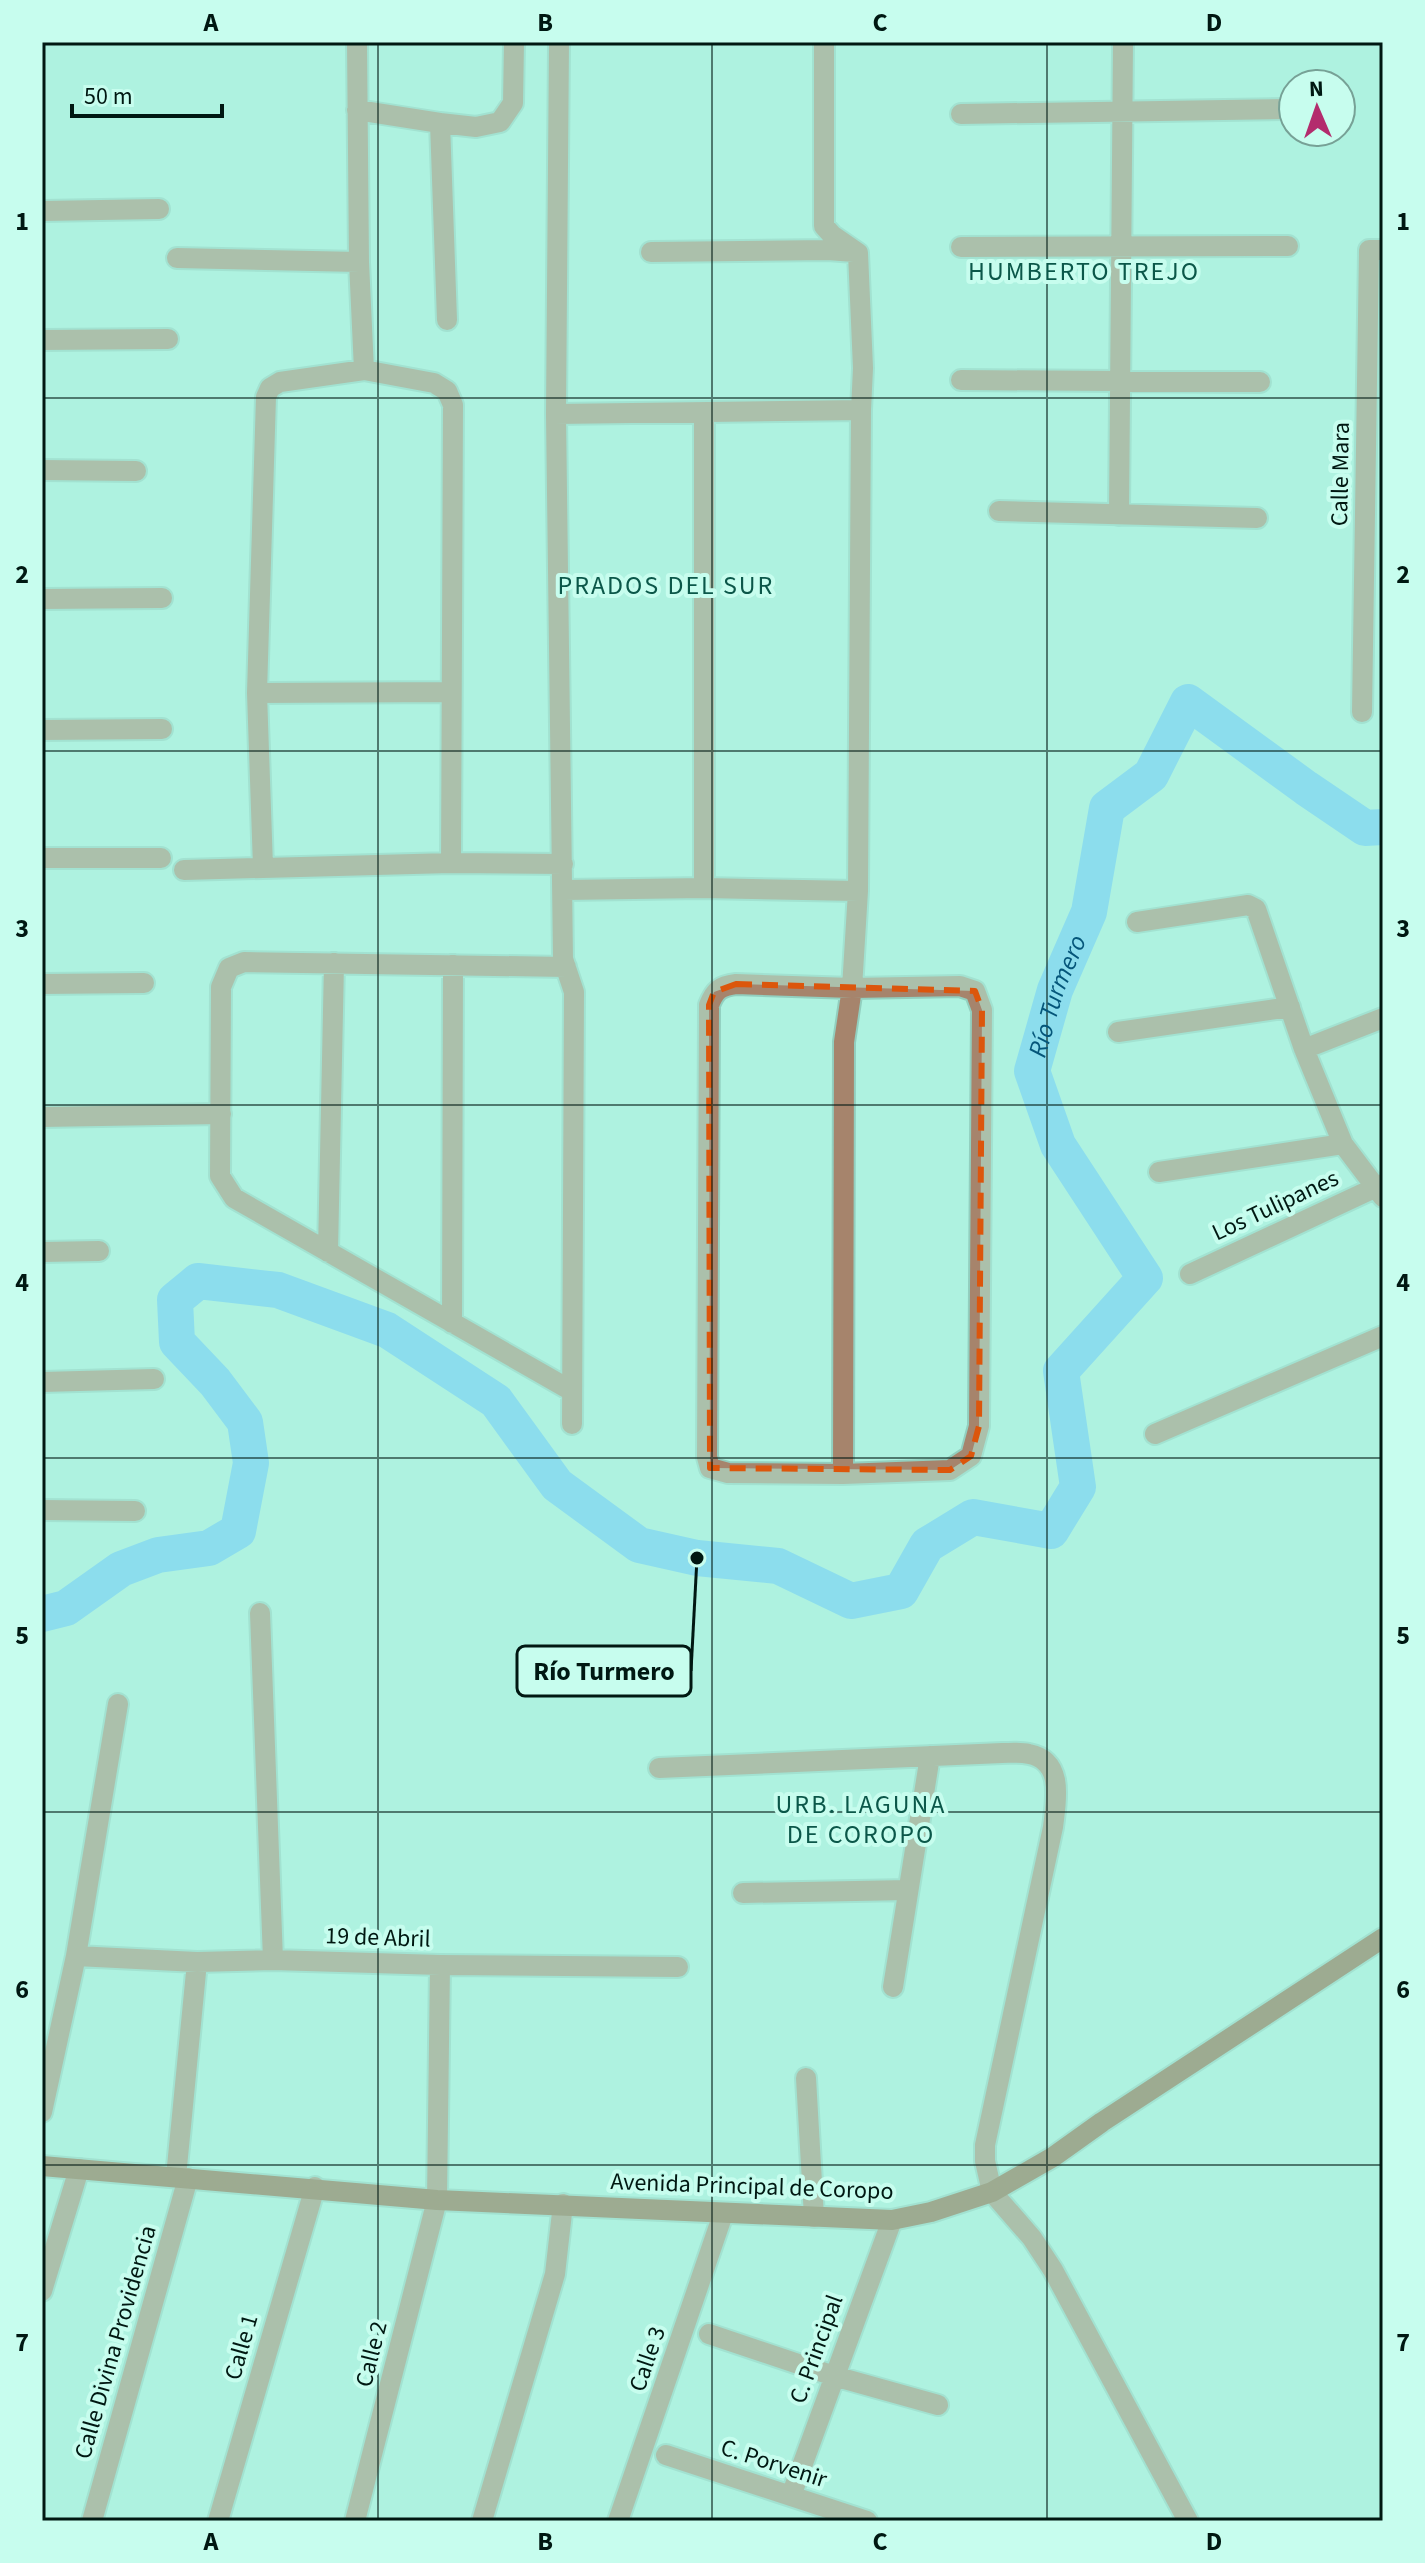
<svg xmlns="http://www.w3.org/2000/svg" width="1425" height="2563" font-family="'Source Sans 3',sans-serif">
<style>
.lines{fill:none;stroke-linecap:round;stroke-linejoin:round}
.river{stroke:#63c4fc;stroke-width:36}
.street-casing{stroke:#92cfbf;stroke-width:24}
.secondary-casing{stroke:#92cfbf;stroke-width:24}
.street{stroke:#a6846c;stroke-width:20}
.secondary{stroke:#875632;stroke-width:20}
.marked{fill:none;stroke:#dc560c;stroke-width:6;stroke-dasharray:16 10;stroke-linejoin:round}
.grid{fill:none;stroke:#001812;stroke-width:2;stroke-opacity:0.55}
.labels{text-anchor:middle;stroke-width:8;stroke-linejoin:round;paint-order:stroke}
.street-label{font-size:24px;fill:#001812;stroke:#c7fdee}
.neighbourhood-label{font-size:26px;letter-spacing:2px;fill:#0b5749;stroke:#c7fdee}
.water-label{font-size:26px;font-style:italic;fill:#05567a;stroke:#c7fdee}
.leader{fill:none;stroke:#001812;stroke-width:3}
.callout-dot{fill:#001812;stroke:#c7fdee;stroke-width:3}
.callout{fill:#c7fdee;stroke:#001812;stroke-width:3}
.callout-label{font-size:26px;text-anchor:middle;font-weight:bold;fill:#001812}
.neatline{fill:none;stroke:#001812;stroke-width:3}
.grid-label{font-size:26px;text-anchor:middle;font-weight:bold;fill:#001812}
</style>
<rect width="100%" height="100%" fill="#aef2e0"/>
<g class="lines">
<!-- river -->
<path class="river" id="s1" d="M42,1614L66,1608L121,1569L158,1555L209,1548L238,1531L251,1463L245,1422L215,1382L177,1342L175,1300L198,1281L278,1290L387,1330L496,1401L557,1485L639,1545L697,1558L778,1566L851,1601L901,1591L927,1545L973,1517L1051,1531L1078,1487L1061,1371L1145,1278L1058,1145L1032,1071L1055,990L1089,912L1107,808L1151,775L1188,702L1306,788L1365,828L1383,827"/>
<defs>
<path id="street" d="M357,42L359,262L364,370
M824,42V226L832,235L858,253L863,368L861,410L858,891L852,988L844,1042L843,1474
M357,110L440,123L447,320
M961,114L1284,109
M440,123L476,127L500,122L513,103L514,42
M42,211L159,209
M961,247L1288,246
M651,252L828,250L854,252
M177,258L359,262
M42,340L168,339
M961,380L1260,382
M704,413V888
M556,414L559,42
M42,470L136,471
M999,511L1257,518
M1119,515L1123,42
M42,599L162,598
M257,693L451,692
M1362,712L1369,250H1383
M42,730L162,729
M42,858H161
M263,867L257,693L266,397L270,388L280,382L364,370L434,383L447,391L453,405L451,863
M184,870L451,863L563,864
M564,890L704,888L858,891
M1137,922L1248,905L1256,909L1304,1049L1343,1144L1383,1197
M566,967L244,962L229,968L221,987L220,1176L234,1198L572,1391
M42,984L144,983
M736,984L852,988L960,986L975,991L982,1010L979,1426L971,1456L950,1470L843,1474L728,1473L710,1468L707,1457L709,1005C715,990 720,986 736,984Z
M1118,1032L1290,1007
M1304,1049L1383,1018
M42,1117L221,1114
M1159,1172L1343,1144
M42,1252L99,1251
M328,1252L334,963
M1190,1274L1383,1184
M452,1323L453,965
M42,1382L154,1379
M572,1424L574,992L563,959L556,414L861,410
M1155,1434L1383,1336
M42,1510L135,1511
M260,1613L273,1960
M659,1768L1002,1753C1011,1753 1020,1752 1029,1754C1065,1761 1056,1802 1053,1827L985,2145V2161L992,2192L1032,2238L1053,2270L1188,2521
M743,1893L908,1890
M76,1956L197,1962L273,1960L440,1965L678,1967
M893,1987L930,1756
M806,2078L814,2217
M42,2112L76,1956L118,1704
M176,2177L197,1962
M42,2291L79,2169
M709,2334L834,2376L938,2405
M666,2455L867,2521
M791,2496L892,2220
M92,2521L188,2178
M218,2521L315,2187
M355,2521L437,2200L440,1965
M482,2521L555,2274L563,2204
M618,2521L723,2214"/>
<path id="secondary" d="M42,2166L437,2200L892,2220L931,2212L992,2192L1053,2157L1102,2122L1383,1938"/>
</defs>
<!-- street casing -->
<use href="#street" class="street-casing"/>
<!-- secondary casing -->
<use href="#secondary" class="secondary-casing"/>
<!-- street -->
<use href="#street" class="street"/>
<!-- secondary -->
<use href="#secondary" class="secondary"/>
</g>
<!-- marked area -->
<path d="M0 0H1425V2563H0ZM736,984L975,991L982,1010L979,1426L971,1456L950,1470L710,1468L709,1005L714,992Z" fill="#aef2e0" fill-opacity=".55" fill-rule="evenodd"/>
<path class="marked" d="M736,984L975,991L982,1010L979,1426L971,1456L950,1470L710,1468L709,1005L714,992Z"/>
<!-- grid -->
<path class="grid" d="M378,42V2521M712,42V2521M1047,42V2521M42,398H1383M42,751H1383M42,1105H1383M42,1458H1383M42,1812H1383M42,2165H1383"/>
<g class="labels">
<!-- street labels -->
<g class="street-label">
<text transform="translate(1340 474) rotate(-89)" y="8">Calle Mara</text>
<text transform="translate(1275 1205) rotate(-25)" y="8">Los Tulipanes</text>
<text transform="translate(378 1937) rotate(2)" y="8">19 de Abril</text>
<text transform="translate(752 2186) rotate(2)" y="8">Avenida Principal de Coropo</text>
<text transform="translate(115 2342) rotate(-74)" y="8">Calle Divina Providencia</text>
<text transform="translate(241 2347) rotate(-74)" y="8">Calle 1</text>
<text transform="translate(816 2349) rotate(-70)" y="8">C. Principal</text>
<text transform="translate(371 2354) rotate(-76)" y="8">Calle 2</text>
<text transform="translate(647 2359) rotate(-71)" y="8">Calle 3</text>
<text transform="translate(774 2463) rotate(18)" y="8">C. Porvenir</text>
</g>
<!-- neighbourhood labels -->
<g class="neighbourhood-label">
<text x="1084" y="280">HUMBERTO TREJO</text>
<text x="666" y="594">PRADOS DEL SUR</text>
<text x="861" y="1813">URB. LAGUNA<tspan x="861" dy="30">DE COROPO</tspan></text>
</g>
<!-- water labels -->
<g class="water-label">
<text dy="9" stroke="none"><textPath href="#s1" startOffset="2106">Río Turmero</textPath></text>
</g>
</g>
<!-- callouts -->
<path class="leader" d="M697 1558L691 1671"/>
<circle class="callout-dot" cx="697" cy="1558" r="8"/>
<rect class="callout" x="517" y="1646" width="174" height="50" rx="8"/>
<g class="callout-label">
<text x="604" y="1680">Río Turmero</text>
</g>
<!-- border -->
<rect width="1425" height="2563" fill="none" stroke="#c7fdee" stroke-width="88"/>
<!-- north arrow -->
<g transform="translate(1317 108) rotate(358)"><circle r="38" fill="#c7fdee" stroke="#77a196" stroke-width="2"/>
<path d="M0-6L14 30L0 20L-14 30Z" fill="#b32c6d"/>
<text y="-12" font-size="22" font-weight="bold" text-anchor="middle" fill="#001812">N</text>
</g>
<!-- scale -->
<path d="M72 104v12h150v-12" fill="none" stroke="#001812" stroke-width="4"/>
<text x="84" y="104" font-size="24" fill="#001812" stroke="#c7fdee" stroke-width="6" paint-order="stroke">50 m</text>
<rect x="44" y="44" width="1337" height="2475" class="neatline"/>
<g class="grid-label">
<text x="211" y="31">A</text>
<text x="545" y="31">B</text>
<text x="880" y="31">C</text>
<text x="1214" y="31">D</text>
<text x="22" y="230">1</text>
<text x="1403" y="230">1</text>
<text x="22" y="583">2</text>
<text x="1403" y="583">2</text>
<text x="22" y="937">3</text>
<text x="1403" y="937">3</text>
<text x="22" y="1291">4</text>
<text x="1403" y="1291">4</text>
<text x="22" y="1644">5</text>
<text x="1403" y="1644">5</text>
<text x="22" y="1998">6</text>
<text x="1403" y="1998">6</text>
<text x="22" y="2351">7</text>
<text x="1403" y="2351">7</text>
<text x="211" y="2550">A</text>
<text x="545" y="2550">B</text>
<text x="880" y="2550">C</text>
<text x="1214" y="2550">D</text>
</g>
</svg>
